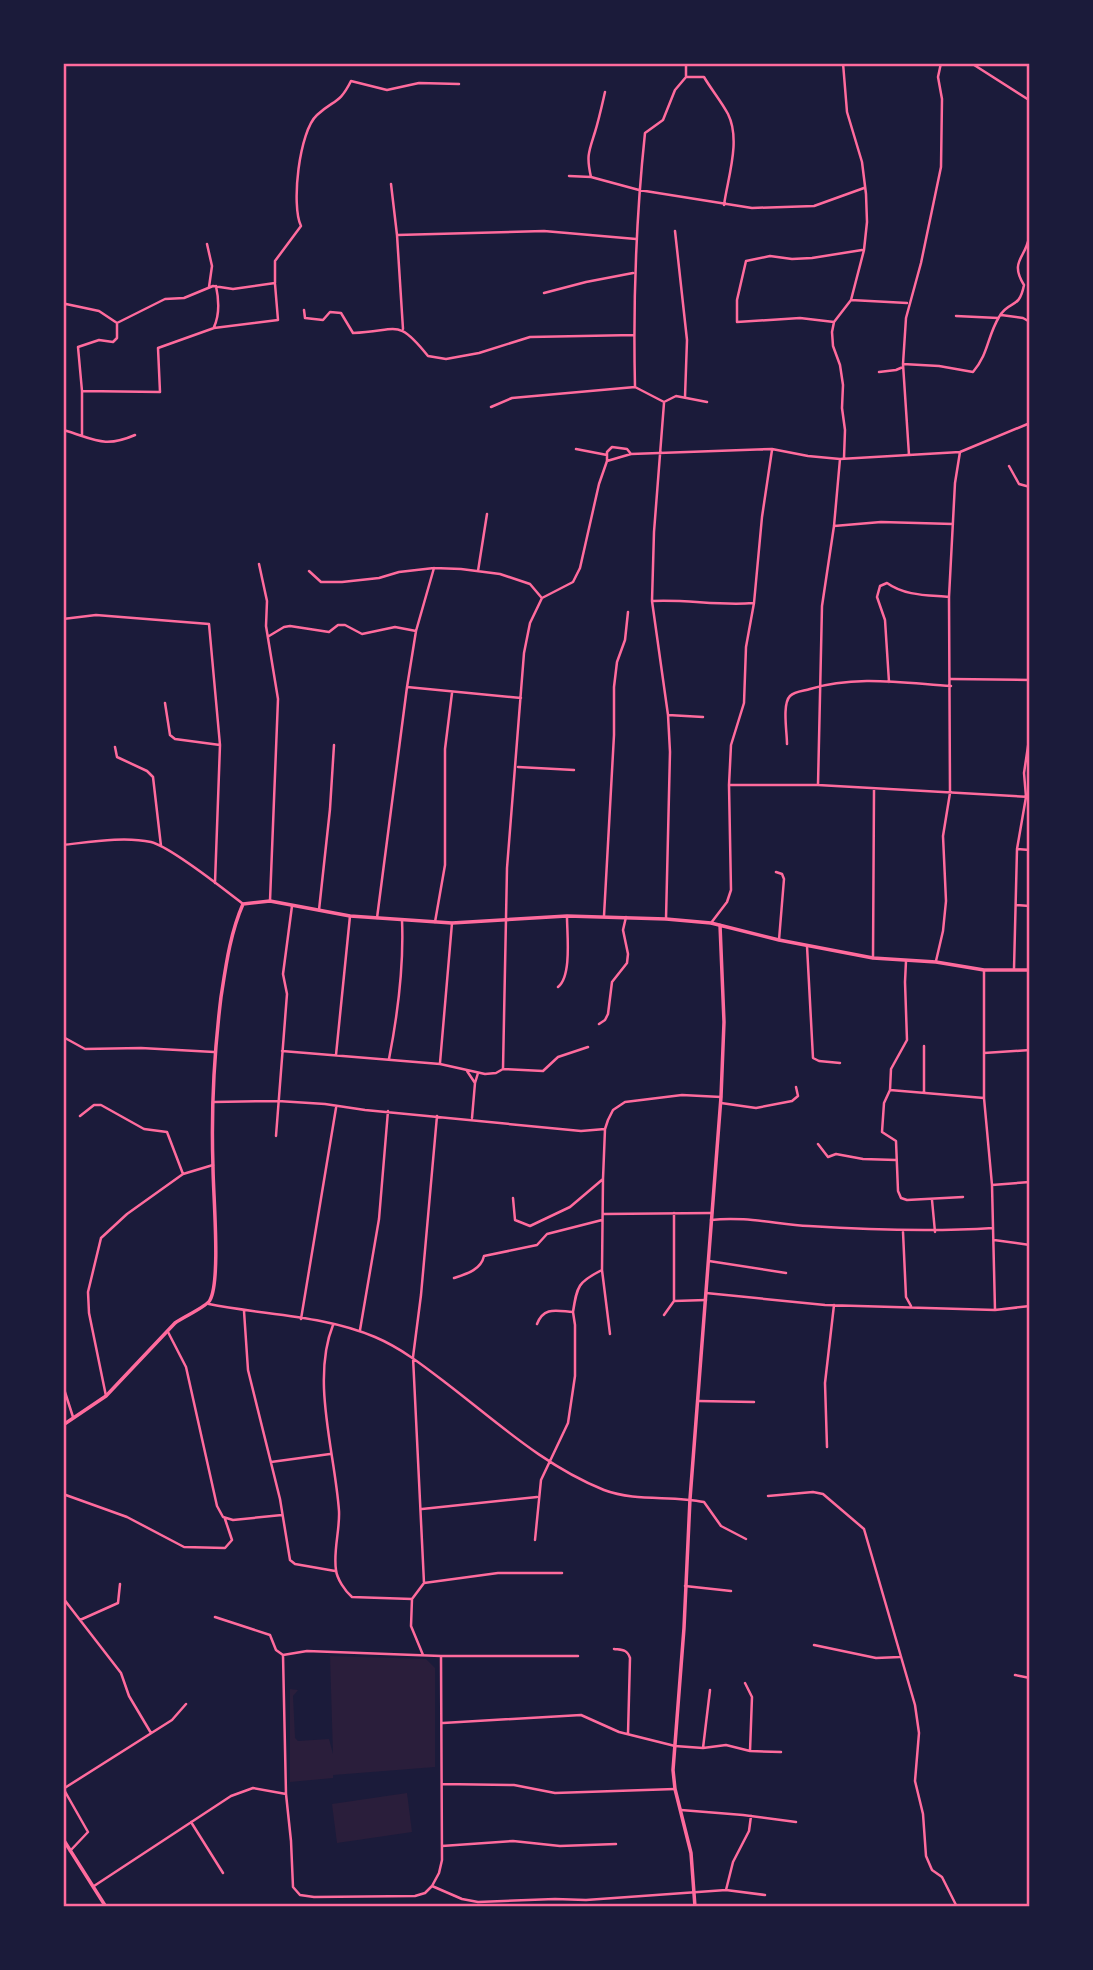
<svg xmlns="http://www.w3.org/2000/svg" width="1093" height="1970" font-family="'Golos Text',sans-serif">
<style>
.green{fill:#2a1e3b}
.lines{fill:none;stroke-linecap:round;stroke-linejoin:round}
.minor{stroke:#ff6b9d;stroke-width:2.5}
.tertiary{stroke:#ff6b9d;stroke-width:3.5}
.secondary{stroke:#ff6b9d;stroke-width:3.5}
.neatline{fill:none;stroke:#ff6b9d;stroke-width:2.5}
</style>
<rect width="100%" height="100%" fill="#1b1b3a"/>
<!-- green -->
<path class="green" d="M330,1656L426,1659L435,1668V1767L333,1775V1778L290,1782V1689L298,1690L293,1696L295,1738L298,1741L329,1739L333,1754Z
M407,1793L412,1832L337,1843L332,1804Z"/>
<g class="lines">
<!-- minor -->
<path class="minor" d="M686,63V77
M843,63L847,112L862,162L866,194L867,222L864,250L851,300L834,322L832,332L833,346L840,365L843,385L842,408L845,430L844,458
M971,63L1029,100L1030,107
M569,176L591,177L639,190L752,208L814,206L864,188
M591,177C586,156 589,151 595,132C599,119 602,105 605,92
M391,184L397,235L403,329
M675,231L687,340L685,397
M397,235L544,231L636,239
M207,244L212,266L209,287
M544,293L586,282L633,273
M851,300L907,303
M63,306L66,304L99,311L117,323L165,299L184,298L213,286L233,289L275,283V261L301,226C291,206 299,131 317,115C334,99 339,105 351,81L387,90L419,83L459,84
M304,310L305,318L323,320L330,312L341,313L353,333C398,332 396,316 428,356L446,359L479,353L530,337L634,335
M1001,315L1023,318L1030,322
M956,316L998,318
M834,322L800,318L737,322V300L746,261L770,256L792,259L812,258L862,250
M117,323V338L113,342L99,340L78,347L82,391L160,392L158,348L214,328L278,320L275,284
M214,327C220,314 219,300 216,286
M903,364L939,366L973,372C989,353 987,337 999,317C1009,299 1019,311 1024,285C1009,261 1026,258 1029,237C1030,224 1026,211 1030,197
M879,372L896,370L903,367
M707,402L676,396L664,402L635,387C633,302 636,218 645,133L663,120L675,90L686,77H704C711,89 721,101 728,114C741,140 728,177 724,205
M664,403L654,532L652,601L668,715L670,752L666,919
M491,407L512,398L635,387
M63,430C93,438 103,449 135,435
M82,435V391
M576,449L607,455
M909,455L903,364L906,318L921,263L941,167L942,99L938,77L941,63
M607,461V452L612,447L627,449L631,454
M1009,466L1019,484L1030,487
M834,526L881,522L953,524
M259,564L267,601L266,626L278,699L270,901
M309,571L321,582H342L379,578L399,572L434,568L461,569L500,574L530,584L541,597
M478,571L487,514
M652,601C686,599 719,606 753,603
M63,619L96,615L209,624L220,745L215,883
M269,636L284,627L290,626L329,632L338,625H345L362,634L395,627L416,631
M951,679L1030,680
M889,682L885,620L877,597L880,586L887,583C905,596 928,595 949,597
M407,687L521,698
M165,703L170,735L175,739L220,745
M668,715L703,717
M787,744C787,732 782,704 790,696C795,691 804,691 810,689C855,675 904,683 951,686
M115,747L117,757L147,771L153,777L161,846
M518,767L574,770
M730,785H818L1030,797
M818,785L822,606L834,526L840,459
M63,845C90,842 124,836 151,842C171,847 225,890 243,904
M1017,849L1030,850
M776,872L782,874L784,879L779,940
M1016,905L1030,906
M319,910L330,809L334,745
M604,916L614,735V687L617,662L625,640L628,612
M377,918L407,687L416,631L434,568
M435,922L445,865V749L452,693
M711,923L727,902L731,890L729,785L731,745L744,703L746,647L754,603L762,517L772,450
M807,946L813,1058L819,1061L840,1063
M873,958L874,790
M906,961L905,982L907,1040L891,1069L890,1090L884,1103L882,1132L896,1141L898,1191L901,1198L907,1200L963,1197
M936,961L943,931L946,901L943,836L950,793L949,597L955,483L960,452
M1014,969L1017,849L1026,797L1024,773L1030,733
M984,971V1098L992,1185L995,1310
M558,987C572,976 567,934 567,917
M599,1024L605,1020L608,1014L612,982L627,963L628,954L623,930L626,917
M65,1038L85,1049L141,1048L214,1052
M282,1051L440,1064L485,1074L496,1073L503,1069L507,868L524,653L530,623L542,598L573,582L580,568L599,484L607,461L631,454L772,449L808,456L840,459L960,452L1030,423
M984,1053L1030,1050
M336,1055L350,916
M389,1059C398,1013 404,967 402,920
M440,1063L452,923
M503,1069L543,1071L558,1057L588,1047
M467,1071L475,1083
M890,1090L984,1098
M924,1093V1046
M213,1102L278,1101L325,1104L365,1110L581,1131L605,1129
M721,1103L756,1108L792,1101L798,1096L796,1087
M80,1116L94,1105H101L144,1129L167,1132L183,1174
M472,1118L475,1083L478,1073
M276,1136L287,994L283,974L292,906
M818,1144L828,1157L836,1154L863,1159L896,1160
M992,1185L1030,1182
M513,1198L515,1220L530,1226L570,1207L603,1179
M932,1200L935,1232
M603,1214L712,1213
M711,1220C744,1216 776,1224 809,1226C871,1230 931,1232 993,1228
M903,1232L906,1297L911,1306
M994,1240L1030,1245
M709,1261L786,1273
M454,1278C466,1274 481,1270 484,1256L537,1245L547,1234L602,1220
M706,1293L825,1305L995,1310L1030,1306
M674,1301V1213
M209,1304C263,1315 324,1315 375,1337C401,1348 424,1366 446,1383C497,1422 544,1466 604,1490C636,1502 672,1495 704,1502L721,1526L746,1539
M244,1311L248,1370L280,1499L290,1560L295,1564L335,1571
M664,1315L674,1301L706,1300
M301,1319L336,1108
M537,1324C544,1306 557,1311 573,1312C577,1286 578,1282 602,1270
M333,1325C311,1380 335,1453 339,1511C340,1530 333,1551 336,1570C337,1579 345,1591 352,1597L412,1599
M360,1330L379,1219L388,1111
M168,1332L186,1367L217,1506L223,1517L233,1520L282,1515
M610,1334L602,1270L603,1179L605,1129L608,1120L613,1110L625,1102L682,1095L721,1097
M63,1386L73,1417
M106,1396L89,1313L88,1292L101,1238L127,1214L183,1174L213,1165
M698,1401L754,1402
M827,1447L825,1383L834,1305
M271,1462L330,1454
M63,1494L127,1517L184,1547L225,1548L232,1540L225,1519
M768,1496L813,1492L823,1494L864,1529L915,1705L919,1733L915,1781L923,1814L926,1856L932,1870L942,1877L957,1907
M422,1509L537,1497
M535,1540L541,1480L568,1423L575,1376V1325L573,1312
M424,1583L498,1573H562
M685,1586L731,1591
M63,1598L121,1673L129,1696L151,1733
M215,1617L270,1635L276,1650L283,1655
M80,1620L118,1603L120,1584
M814,1645L876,1658L900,1657
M614,1649C622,1650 627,1649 630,1658L628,1734
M283,1655L286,1794L291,1841L293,1887L300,1895L314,1897L415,1896L425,1893L432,1886L439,1873L442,1860L441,1656
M283,1655L307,1651L441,1656H578
M423,1655L411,1626L412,1599L424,1583L413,1357L421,1295L437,1116
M1015,1675L1030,1678
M745,1683L752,1697L750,1751
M443,1723L581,1715L619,1732L675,1746L703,1748L726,1745L750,1751L781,1752
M703,1748L710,1690
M442,1784L514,1785L555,1793L675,1789
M63,1788L88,1832L70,1851
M63,1789L172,1720L186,1704
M681,1810L743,1815L796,1822
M191,1822L223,1873
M442,1846L513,1841L560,1846L616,1844
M94,1886L231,1796L253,1788L286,1794
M432,1886L462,1899L478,1902L555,1899L586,1900L726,1890L733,1862L749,1831L751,1816
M726,1890L765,1895"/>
<!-- tertiary -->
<path class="tertiary" d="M63,1425L106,1396L175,1323C183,1317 208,1306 210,1300C221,1280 213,1194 213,1167C211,1110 214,1054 221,997C226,965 230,934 243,904L270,901L350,916L452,923L567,916L666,919L711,923L779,940L873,958L936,962L984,970H1030
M695,1907L691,1853L675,1789L673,1770L684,1628L690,1499L721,1097L724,1022L720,925"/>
<!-- secondary -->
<path class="secondary" d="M63,1839L106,1907"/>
</g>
<!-- border -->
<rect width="1093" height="1970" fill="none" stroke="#1b1b3a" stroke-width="130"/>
<rect x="65" y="65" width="963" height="1840" class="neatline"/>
</svg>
